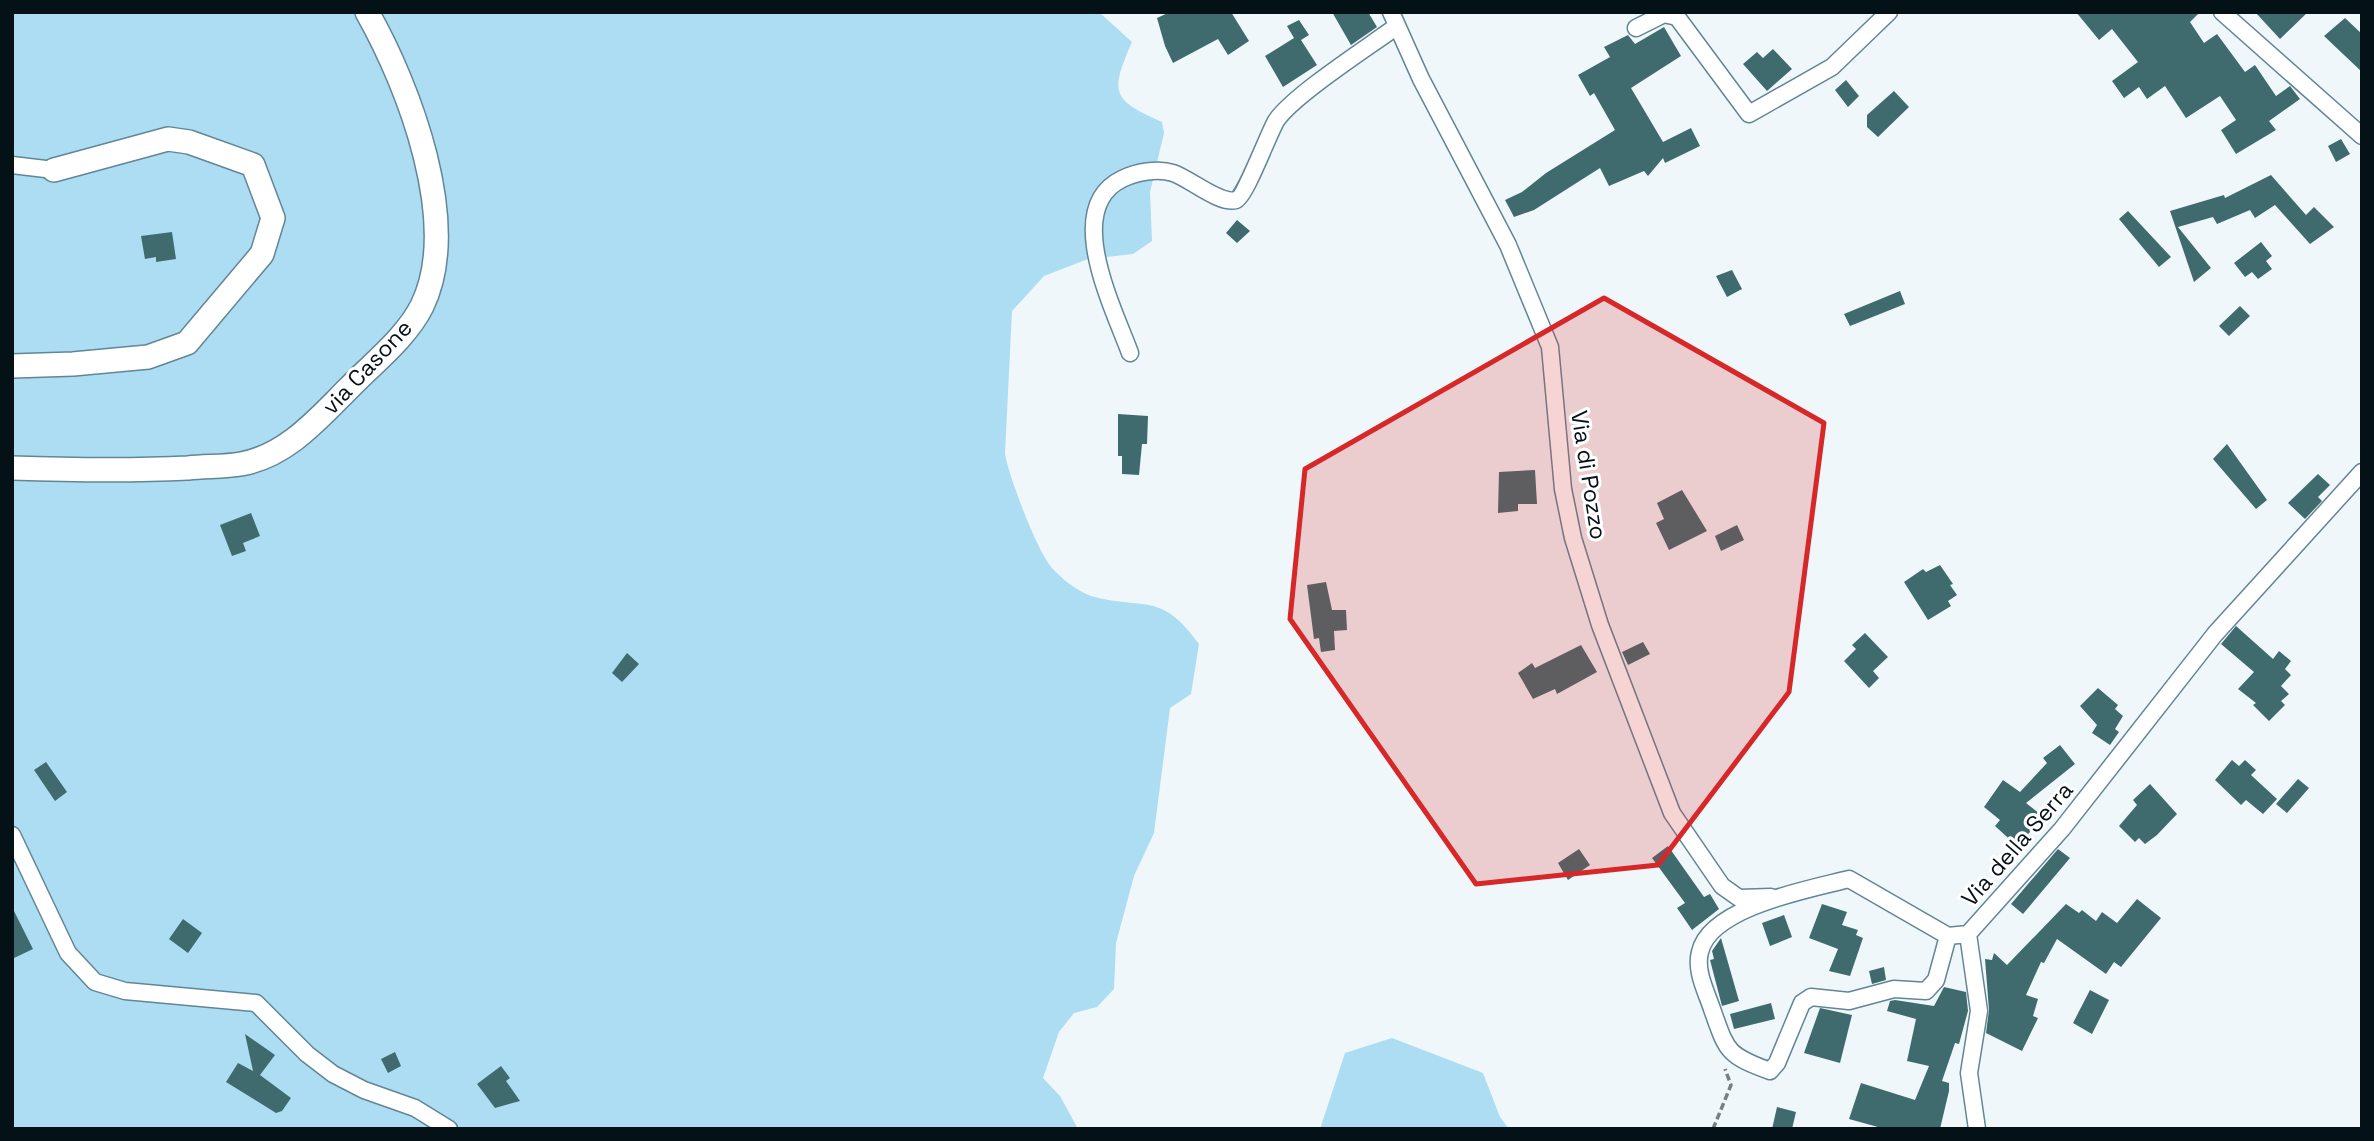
<svg xmlns="http://www.w3.org/2000/svg" width="2374" height="1141" font-family="'Space Grotesk',sans-serif">
<style>
.green{fill:#acddf2}
.building{fill:#406b6e}
.lines{fill:none;stroke-linecap:round;stroke-linejoin:round}
.street-casing{stroke:#618696;stroke-width:19}
.secondary-casing{stroke:#618696;stroke-width:26}
.path{stroke:#758085;stroke-width:3.5;stroke-dasharray:7 3.5;stroke-linecap:butt}
.street{stroke:#fff;stroke-width:16}
.secondary{stroke:#fff;stroke-width:23}
.marked{fill:#d62828;fill-opacity:0.2;stroke:#d62828;stroke-width:5;stroke-linejoin:round}
.labels{text-anchor:middle;stroke-width:6;stroke-linejoin:round;paint-order:stroke}
.street-label{font-size:23px;fill:#041218;stroke:#fff}
</style>
<rect width="100%" height="100%" fill="#f0f7fb"/>
<!-- green -->
<path class="green" d="M12,12H1099L1132,42C1110,92 1111,100 1162,122L1164,133L1150,192L1152,241L1133,254L1088,259L1044,276L1012,311L1005,454C1009,477 1037,551 1052,568C1062,579 1077,591 1091,596C1145,611 1160,590 1199,644L1191,694L1170,708L1154,833L1134,876L1116,943L1114,989L1097,1007L1074,1013L1059,1032L1043,1078L1060,1096L1078,1129H12Z
M1392,1038L1483,1073L1500,1117L1509,1129H1320L1345,1053Z"/>
<!-- building -->
<path class="building" d="M1170,12H1231L1249,41L1228,55L1218,39L1173,63L1165,46L1157,18Z
M1332,12H1368L1377,27L1351,45Z
M2076,12H2200L2190,22L2204,43L2217,34L2245,72L2255,65L2276,96L2290,86L2300,99L2269,121L2276,130L2236,154L2221,130L2236,120L2220,96L2186,118L2165,86L2147,99L2139,87L2124,98L2112,81L2138,62L2112,29L2099,40Z
M2255,12H2308L2280,39Z
M2345,18L2362,34V72L2324,36Z
M1299,20L1309,35L1301,40L1317,65L1283,87L1265,56L1294,38L1287,26Z
M1664,27L1681,56L1631,88L1663,142L1691,128L1700,146L1665,163L1663,158L1648,176L1644,171L1609,186L1600,168L1534,210L1514,217L1505,200L1522,192L1546,173L1615,130L1594,93L1590,96L1578,75L1610,57L1604,47L1628,35L1635,44Z
M1773,49L1792,69L1767,91L1743,64L1757,52L1763,58Z
M1846,80L1859,96L1848,107L1835,90Z
M1894,91L1909,107L1878,137L1867,127V115Z
M2341,139L2350,154L2336,162L2328,146Z
M2271,175L2306,215L2314,207L2334,227L2310,244L2275,205L2255,218L2250,210L2217,224L2213,217L2178,227L2211,268L2194,282L2170,211L2224,195L2225,198Z
M2128,211L2171,257L2159,267L2119,219Z
M1237,220L1250,231L1237,243L1226,233Z
M172,232L176,259L156,262V257L145,259L141,236Z
M2261,242L2272,256L2266,261L2272,269L2258,279L2252,272L2245,277L2234,263Z
M1732,270L1742,289L1727,297L1716,276Z
M1900,291L1905,304L1850,326L1844,314Z
M2240,306L2250,316L2229,336L2219,326Z
M1118,414L1148,416L1147,444H1142L1139,475L1122,474V456H1118Z
M2227,444L2267,500L2256,509L2213,459Z
M1535,470L1537,504H1518V511L1498,513L1499,472Z
M2318,474L2330,485L2318,497L2322,501L2305,519L2288,503Z
M1682,490L1707,531L1669,550L1656,523L1664,519L1657,503Z
M251,513L260,536L243,543L246,551L232,556L220,525Z
M1737,525L1744,540L1721,551L1715,536Z
M1940,565L1953,584L1950,585L1957,595L1948,601L1951,606L1928,620L1904,582L1923,569L1926,572Z
M1326,582L1332,610H1346L1347,630L1334,631L1335,650L1321,652L1319,638L1314,639L1307,585Z
M2236,626L2273,659L2279,651L2291,661L2285,669L2291,675L2281,686L2289,694L2281,701L2285,705L2269,721L2253,705L2256,703L2238,689L2254,672L2221,644Z
M1865,633L1888,657L1873,671L1879,678L1869,688L1844,661L1856,649L1852,645Z
M1643,642L1650,654L1628,665L1622,652Z
M1581,645L1597,672L1557,694L1555,689L1533,699L1518,673L1532,663L1535,668Z
M627,653L639,664L622,682L612,673Z
M2098,688L2118,705L2115,709L2123,716L2115,729L2119,732L2110,745L2092,733L2097,725L2080,706Z
M2060,745L2075,764L2026,803L2044,817L2017,846L1995,826L2000,820L1984,807L2003,780L2020,792L2047,763L2043,758Z
M2232,760L2239,766L2245,760L2256,770L2251,775L2277,799L2263,814L2246,800L2241,805L2215,780Z
M46,762L67,792L55,801L34,770Z
M2298,779L2309,788L2287,813L2276,804Z
M2150,784L2177,814L2157,835L2145,844L2139,838L2135,842L2119,826L2137,805L2133,800Z
M1668,846L1704,897L1710,894L1719,909L1692,930L1677,908L1685,903L1652,858Z
M1579,849L1590,865L1568,880L1558,863Z
M2058,849L2070,858L2023,914L2011,904Z
M2137,899L2161,918L2121,967L2114,962L2106,974L2057,939L2044,963L2041,962L2026,995L2038,999L2033,1016L2038,1018L2022,1051L1986,1033L1989,1010L1985,959L1992,960L1994,953L2007,965L2066,904L2079,913L2082,910L2096,921L2102,912L2117,923Z
M1822,904L1847,912L1842,925L1858,930L1856,935L1863,938L1850,976L1829,971L1838,949L1809,938Z
M12,907L33,949L12,959Z
M1784,915L1792,937L1770,946L1762,923Z
M183,919L202,933L188,953L169,939Z
M1721,938L1739,1001L1722,1006L1710,960L1714,959L1712,951Z
M1884,967L1886,980L1872,984L1869,971Z
M1944,987L1966,992L1968,1011L1959,1044L1955,1043L1942,1081L1949,1083V1091L1940,1129H1885L1849,1119L1861,1083L1915,1100L1929,1066L1907,1061L1916,1019L1887,1011L1890,1001L1895,1000L1934,1006Z
M2090,990L2109,1000L2092,1034L2073,1023Z
M1771,1003L1775,1019L1734,1029L1730,1014Z
M1820,1008L1852,1015L1840,1063L1804,1053Z
M245,1034L275,1055L260,1075L291,1098L282,1111L276,1113L226,1082L238,1063L253,1071Z
M395,1052L401,1066L388,1073L381,1059Z
M501,1066L510,1078L506,1081L520,1101L495,1108L477,1084Z
M1777,1107L1796,1112L1792,1129H1772Z"/>
<g class="lines">
<defs>
<path id="street" d="M1391,12L1421,79L1508,245L1550,347L1563,489L1573,538L1600,625L1672,813L1722,886L1739,898L1771,897
M2222,12L2362,136
M1636,28L1664,14L1677,17L1749,114L1832,67L1889,12
M12,165L54,170
M1130,353C1114,309 1062,208 1122,179C1136,172 1158,168 1173,173C1189,178 1220,205 1236,200C1245,197 1268,135 1276,121C1292,96 1370,46 1397,26
M12,835L68,953L95,982L125,991L256,1003L307,1054L333,1074L364,1090L415,1108L449,1129
M1968,934L1979,1011L1969,1073L1977,1129
M1948,936L1936,980L1926,991L1894,989L1849,1001L1811,997L1802,1003L1777,1063L1770,1071C1726,1055 1727,1051 1712,1009C1706,991 1695,971 1700,952C1710,907 1810,889 1849,879L1948,936L1968,934L2062,829L2215,634L2362,472"/>
<path id="secondary" d="M12,366L73,364L148,357L187,343L262,254L273,218L253,165L189,142L168,139L54,170
M12,468C71,470 129,471 188,468C205,466 224,467 241,464C286,456 317,420 348,389C372,364 406,338 422,306C462,224 409,86 367,12"/>
</defs>
<!-- street casing -->
<use href="#street" class="street-casing"/>
<!-- secondary casing -->
<use href="#secondary" class="secondary-casing"/>
<!-- path -->
<path class="path" d="M1713,1129L1731,1085L1725,1069"/>
<!-- street -->
<use href="#street" class="street"/>
<!-- secondary -->
<use href="#secondary" class="secondary"/>
</g>
<!-- marked area -->
<path class="marked" d="M1604,298L1824,423L1789,692L1658,865L1476,884L1290,619L1305,469Z"/>
<g class="labels">
<!-- street labels -->
<g class="street-label">
<text transform="translate(367 367) rotate(-47)" y="8">via Casone</text>
<text transform="translate(1589 475) rotate(81)" y="8">Via di Pozzo</text>
<text transform="translate(2017 844) rotate(-49)" y="8">Via della Serra</text>
</g>
</g>
<!-- border -->
<rect width="2374" height="1141" fill="none" stroke="#041218" stroke-width="28"/>
</svg>
